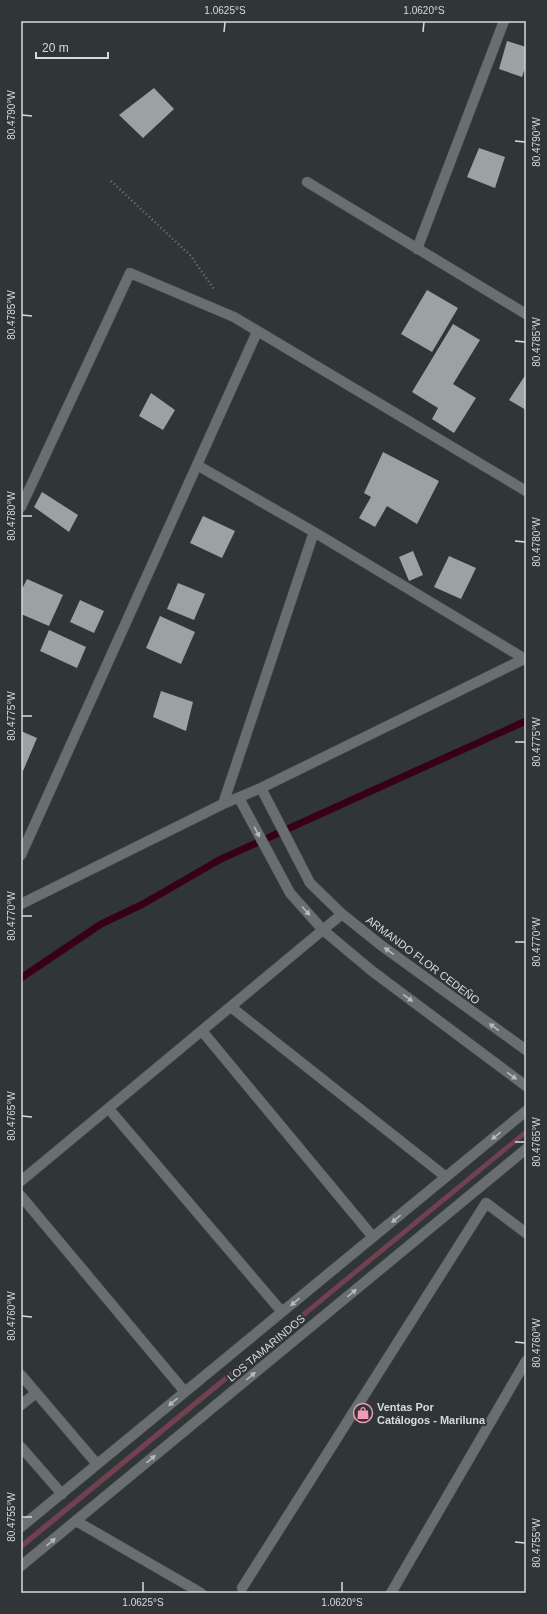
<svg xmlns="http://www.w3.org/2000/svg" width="547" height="1614" font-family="Helvetica,sans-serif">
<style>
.green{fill:#714150}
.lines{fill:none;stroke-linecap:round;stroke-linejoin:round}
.stream{stroke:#380017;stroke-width:7}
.building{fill:#9ca1a4}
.street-casing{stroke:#4d5153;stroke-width:11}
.path{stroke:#74787a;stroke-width:2.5;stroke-dasharray:1 3;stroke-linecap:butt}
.street{stroke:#696e71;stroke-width:10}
.oneway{fill:#b6babb}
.ticks{fill:none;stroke:#d7dadb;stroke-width:1.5}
.labels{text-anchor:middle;stroke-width:4;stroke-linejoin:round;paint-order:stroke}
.street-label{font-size:11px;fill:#d7dadb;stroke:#303537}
.poi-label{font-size:11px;font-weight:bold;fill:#d7dadb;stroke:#303537;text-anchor:start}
.neatline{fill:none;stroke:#d7dadb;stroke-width:1.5}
.ticks-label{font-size:10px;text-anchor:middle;fill:#d7dadb}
</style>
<rect width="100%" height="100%" fill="#303537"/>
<!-- green -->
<path class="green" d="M526,1129V1135L21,1550V1543Z"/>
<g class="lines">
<!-- stream -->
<path class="stream" d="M21,978L101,924L143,904L221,859L526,721"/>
</g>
<!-- building -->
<path class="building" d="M507,41L526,47V65L522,77L499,69Z
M154,88L174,109L143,138L119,115Z
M479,148L505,157L495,188L467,177Z
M427,290L458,308L432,352L401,334Z
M453,324L480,340L453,384L476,398L454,433L432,419L438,408L412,392Z
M526,374V410L509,400Z
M151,393L175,410L163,430L139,416Z
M383,452L439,481L417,524L387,506L375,527L359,518L371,497L364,493Z
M42,492L78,515L69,532L34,507Z
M203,516L235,531L222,558L190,543Z
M413,551L423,575L409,581L399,557Z
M449,556L476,568L461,599L434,587Z
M27,579L63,595L49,626L21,614V591Z
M178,583L205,594L194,620L167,609Z
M80,600L104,611L94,633L70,622Z
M160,616L195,632L181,664L146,648Z
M49,630L86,647L77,668L40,651Z
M161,691L193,702L186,731L153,717Z
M21,731L37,738L23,771L21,770Z"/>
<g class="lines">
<defs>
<path id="street" d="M307,182L526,314
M417,249L504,21
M197,465L314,532L525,659
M21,507L130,273L234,317L526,491
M261,788L310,883L342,914L382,946L526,1050
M239,798L290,893L323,930L372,971L526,1086
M223,804L314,532
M21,855L257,332
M21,904L223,804L261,788L526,658
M231,1007L446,1177
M202,1031L373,1237
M109,1109L282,1312
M21,1181L342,914
M21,1196L185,1392
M21,1375L97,1464
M21,1405L36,1393
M21,1447L62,1494
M76,1521L201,1593
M21,1527L526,1111
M21,1566L526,1149
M242,1588L486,1203L526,1233
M391,1593L526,1361"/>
</defs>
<!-- street casing -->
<use href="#street" class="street-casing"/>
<!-- path -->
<path class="path" d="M111,181L190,255L214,289"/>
<!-- street -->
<use href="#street" class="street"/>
</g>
<!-- one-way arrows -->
<defs><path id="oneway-solid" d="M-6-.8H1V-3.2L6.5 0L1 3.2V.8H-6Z"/></defs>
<g class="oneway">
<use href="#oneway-solid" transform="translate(257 832) rotate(62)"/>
<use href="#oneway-solid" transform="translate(306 911) rotate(48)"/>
<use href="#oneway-solid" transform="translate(389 951) rotate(-144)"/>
<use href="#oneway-solid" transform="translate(408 998) rotate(36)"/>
<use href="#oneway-solid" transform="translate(494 1027) rotate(-144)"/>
<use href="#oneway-solid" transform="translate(512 1076) rotate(36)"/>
<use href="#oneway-solid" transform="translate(496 1136) rotate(141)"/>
<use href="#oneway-solid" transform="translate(396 1219) rotate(141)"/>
<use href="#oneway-solid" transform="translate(352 1293) rotate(-40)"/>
<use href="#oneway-solid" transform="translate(295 1302) rotate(140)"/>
<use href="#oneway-solid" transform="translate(251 1376) rotate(-40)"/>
<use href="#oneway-solid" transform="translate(173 1402) rotate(140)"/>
<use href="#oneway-solid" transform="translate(151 1459) rotate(-40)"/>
<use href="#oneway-solid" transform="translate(51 1542) rotate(-40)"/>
</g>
<!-- ticks -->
<path class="ticks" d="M224,32L225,22M423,32L424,22M22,115L32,116M515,141L525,142M22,315L32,316M515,341L525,342M22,516H32M515,541L525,542M22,716H32M515,742H525M22,916H32M515,942H525M22,1116L32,1117M515,1142H525M22,1316L32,1317M515,1342L525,1343M22,1517H32M515,1542L525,1543M143,1592V1582M342,1592V1582"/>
<!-- icons -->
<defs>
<symbol id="shop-ring" viewBox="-11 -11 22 22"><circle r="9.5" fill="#303537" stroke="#f19ab3" stroke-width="1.5"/><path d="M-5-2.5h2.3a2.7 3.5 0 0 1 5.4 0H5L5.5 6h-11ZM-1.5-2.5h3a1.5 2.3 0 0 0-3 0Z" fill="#f19ab3"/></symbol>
</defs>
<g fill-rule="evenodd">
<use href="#shop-ring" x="352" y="1402" width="22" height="22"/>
</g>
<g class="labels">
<!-- street labels -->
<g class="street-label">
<text transform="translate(423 960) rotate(37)" y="4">ARMANDO FLOR CEDEÑO</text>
<text transform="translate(266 1348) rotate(-40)" y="4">LOS TAMARINDOS</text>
</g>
<!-- poi labels -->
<g class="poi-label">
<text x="377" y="1411">Ventas Por<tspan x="377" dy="13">Catálogos - Mariluna</tspan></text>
</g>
</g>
<!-- border -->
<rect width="547" height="1614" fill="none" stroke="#303537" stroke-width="44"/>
<!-- scale -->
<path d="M36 52v6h72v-6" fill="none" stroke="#d7dadb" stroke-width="2"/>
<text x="42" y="52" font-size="12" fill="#d7dadb" stroke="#303537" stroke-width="3" paint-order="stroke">20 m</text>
<rect x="22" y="22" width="503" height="1570" class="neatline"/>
<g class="ticks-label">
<text x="225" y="14">1.0625°S</text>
<text x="424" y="14">1.0620°S</text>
<text transform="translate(11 115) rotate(-90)" y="4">80.4790°W</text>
<text transform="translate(536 142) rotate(-90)" y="4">80.4790°W</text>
<text transform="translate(11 315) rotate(-90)" y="4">80.4785°W</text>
<text transform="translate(536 342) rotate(-90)" y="4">80.4785°W</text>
<text transform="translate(11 516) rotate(-90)" y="4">80.4780°W</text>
<text transform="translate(536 542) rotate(-90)" y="4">80.4780°W</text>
<text transform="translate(11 716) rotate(-90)" y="4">80.4775°W</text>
<text transform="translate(536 742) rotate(-90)" y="4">80.4775°W</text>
<text transform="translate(11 916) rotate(-90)" y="4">80.4770°W</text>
<text transform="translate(536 942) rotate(-90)" y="4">80.4770°W</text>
<text transform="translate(11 1116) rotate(-90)" y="4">80.4765°W</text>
<text transform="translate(536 1142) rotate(-90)" y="4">80.4765°W</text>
<text transform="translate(11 1316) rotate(-90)" y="4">80.4760°W</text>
<text transform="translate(536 1343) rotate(-90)" y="4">80.4760°W</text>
<text transform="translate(11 1517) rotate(-90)" y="4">80.4755°W</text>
<text transform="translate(536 1543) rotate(-90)" y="4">80.4755°W</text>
<text x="143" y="1606">1.0625°S</text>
<text x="342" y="1606">1.0620°S</text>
</g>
</svg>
